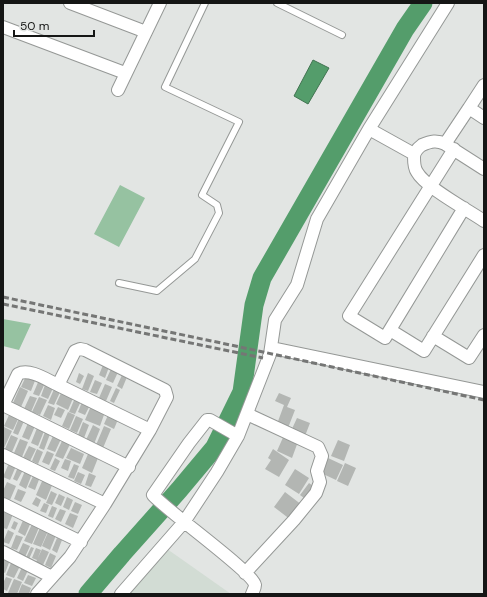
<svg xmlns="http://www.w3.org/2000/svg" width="487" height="597" font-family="'DM Sans',sans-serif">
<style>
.built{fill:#d2dcd4}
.green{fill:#96c2a1}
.water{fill:#549d6b;stroke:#417451}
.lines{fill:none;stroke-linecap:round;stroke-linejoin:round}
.river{stroke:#549d6b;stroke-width:19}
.building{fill:#b3b6b3}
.service-casing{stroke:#959896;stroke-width:8}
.minor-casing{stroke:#959896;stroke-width:14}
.service{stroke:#fff;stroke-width:6}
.minor{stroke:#fff;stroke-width:12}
.rail{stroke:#757675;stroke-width:3;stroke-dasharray:6 3;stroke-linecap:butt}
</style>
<rect width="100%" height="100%" fill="#e2e5e3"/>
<!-- built -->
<path class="built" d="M160,544L231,594H115Z"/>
<!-- green -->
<path class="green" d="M120,185L145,198L119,247L94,234Z
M3,319L31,324L19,350L3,346Z"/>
<!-- water -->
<path class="water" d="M313,60L329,68L308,104L294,96Z"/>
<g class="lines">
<!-- river -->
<path class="river" d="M88,594L122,554L179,490L215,447L242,392L254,305L262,278L405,29L423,3"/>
</g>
<!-- building -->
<path class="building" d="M103,365L109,367L105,378L99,375Z
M111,369L118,372L113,383L106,380Z
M79,373L84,376L80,384L76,382Z
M88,373L94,376L88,391L82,389Z
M27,374L36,378L31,391L21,387Z
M122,375L127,377L122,389L117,386Z
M39,380L45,383L39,396L33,394Z
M95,380L102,383L97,394L90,392Z
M105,384L112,387L106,401L99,398Z
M45,385L53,388L48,399L41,396Z
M20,387L28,391L21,407L13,403Z
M55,387L61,390L54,405L48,403Z
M116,388L120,390L114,403L110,401Z
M62,391L74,396L68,410L56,404Z
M279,393L291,398L287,407L295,410L288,428L277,424L284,405L275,401Z
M30,396L37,398L31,412L24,409Z
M39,397L47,400L40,415L32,412Z
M75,398L81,401L75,414L69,412Z
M82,402L90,405L85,415L78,412Z
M48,405L55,408L51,420L43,416Z
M91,406L105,412L100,426L85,420Z
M58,407L65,410L61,418L54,415Z
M68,412L75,415L69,429L62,426Z
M109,413L119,417L114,429L104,424Z
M9,415L18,419L13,430L4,426Z
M76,416L83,419L77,433L70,430Z
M19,418L24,421L18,435L13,433Z
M297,418L310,423L305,436L291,431Z
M83,422L89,425L84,438L78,435Z
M28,423L35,426L29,440L22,437Z
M93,425L100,429L94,444L86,440Z
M104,426L111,429L103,448L96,445Z
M4,427L12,431L4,448L3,447Z
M37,428L44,431L38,446L31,443Z
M45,432L50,434L44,450L39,448Z
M285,433L299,439L292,458L277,451Z
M11,435L18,438L12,452L5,449Z
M53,436L61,439L55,452L47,449Z
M20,439L28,442L22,457L14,453Z
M338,440L350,445L344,461L331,456Z
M62,441L70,444L63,459L55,456Z
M29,446L36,449L30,461L23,458Z
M71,448L84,454L80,464L66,458Z
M37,449L43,452L38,464L32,461Z
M273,449L289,460L279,477L265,469L271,460L268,458Z
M47,451L54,454L49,465L42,462Z
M88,454L98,458L92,473L82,468Z
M55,458L60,461L55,471L50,469Z
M328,458L343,465L336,480L321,473Z
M65,459L71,461L68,471L61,468Z
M9,463L16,466L10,480L3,477Z
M345,463L356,468L348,486L337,481Z
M74,464L79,466L74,479L68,477Z
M18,467L23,470L17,481L13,479Z
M295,469L309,478L299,494L285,485Z
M25,471L32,474L26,489L19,485Z
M78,472L85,475L81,484L74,481Z
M89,473L96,476L91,487L85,485Z
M34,474L40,477L35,490L28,487Z
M43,479L53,483L46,500L36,495Z
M7,482L16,486L10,500L3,497V491Z
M309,483L317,489L308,501L300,495Z
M18,489L26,492L21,502L14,499Z
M51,491L57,494L52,505L46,503Z
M285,492L302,505L291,520L274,507Z
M59,494L65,497L61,506L55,503Z
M36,497L41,500L38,507L32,504Z
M67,497L73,500L69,510L63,507Z
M75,502L82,505L78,514L71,511Z
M44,503L49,505L46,513L40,511Z
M52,506L57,508L53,518L48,516Z
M60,509L66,511L61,522L55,519Z
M5,510L13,514L7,529L3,528V516Z
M70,513L78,516L73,528L65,524Z
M24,518L31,522L25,536L18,532Z
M14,521L18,523L15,530L11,528Z
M33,522L40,525L32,544L24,541Z
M40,528L48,531L41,547L33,544Z
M8,530L14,533L9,544L3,542Z
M49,530L57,533L50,550L42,546Z
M16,535L23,537L17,550L11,548Z
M57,538L62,540L57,553L52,550Z
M23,543L30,546L25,557L18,554Z
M31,547L34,548L29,559L26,558Z
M36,548L41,550L37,560L32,558Z
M42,549L49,552L43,565L36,562Z
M50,553L56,556L51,568L45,565Z
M3,557L10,560L5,573L3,572Z
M11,563L20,566L14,578L6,575Z
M23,565L29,568L23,581L17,578Z
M28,575L36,578L32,586L24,583Z
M6,577L12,579L7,591L3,589V583Z
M14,579L22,582L17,594H10L8,593Z
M22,584L31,588L29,594H18Z"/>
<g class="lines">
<defs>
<path id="service" d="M277,3L342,35
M119,283L157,291L195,259L219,213L217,205L202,195L239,122L165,87L205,3"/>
<path id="minor" d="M70,3L146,32
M3,27L125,73
M118,90L160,3
M469,108L484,85
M369,129L414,154
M445,144L469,108L484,118
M454,149L349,316L385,338L464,208
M484,169L445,144C437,140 431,141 422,145C418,148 414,152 414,157C414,162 414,168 417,172C425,187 468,210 484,221
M390,330L424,351L484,255
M433,336L469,358L484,335
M272,348L484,392
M58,385L150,430
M3,405L18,374C30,368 47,380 58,385L75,351L80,349L85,350L165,390L167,397L150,430L105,504L70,557L37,594
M3,405L129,467
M238,436L210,420H207L189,443L153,495C168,512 253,572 255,585C255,588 253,591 252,594
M3,455L105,504
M3,504L81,542
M3,552L52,577
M245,573L294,520L316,493L320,482L317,471L322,456L318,447L247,414
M121,594L184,522L217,472L238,436L270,354L275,320L297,285L317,219L369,129L448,3"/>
</defs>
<!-- service casing -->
<use href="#service" class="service-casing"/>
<!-- minor casing -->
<use href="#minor" class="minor-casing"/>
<!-- service -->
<use href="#service" class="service"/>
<!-- minor -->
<use href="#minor" class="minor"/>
<!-- rail -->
<path class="rail" d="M3,297L240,347L484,400
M3,304L263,358"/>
</g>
<!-- border -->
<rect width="487" height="597" fill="none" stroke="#151615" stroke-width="8"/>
<!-- scale -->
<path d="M14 30v6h80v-6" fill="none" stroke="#151615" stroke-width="2"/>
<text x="20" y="30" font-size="12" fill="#151615" stroke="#e2e5e3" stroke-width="3" paint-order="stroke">50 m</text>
</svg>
